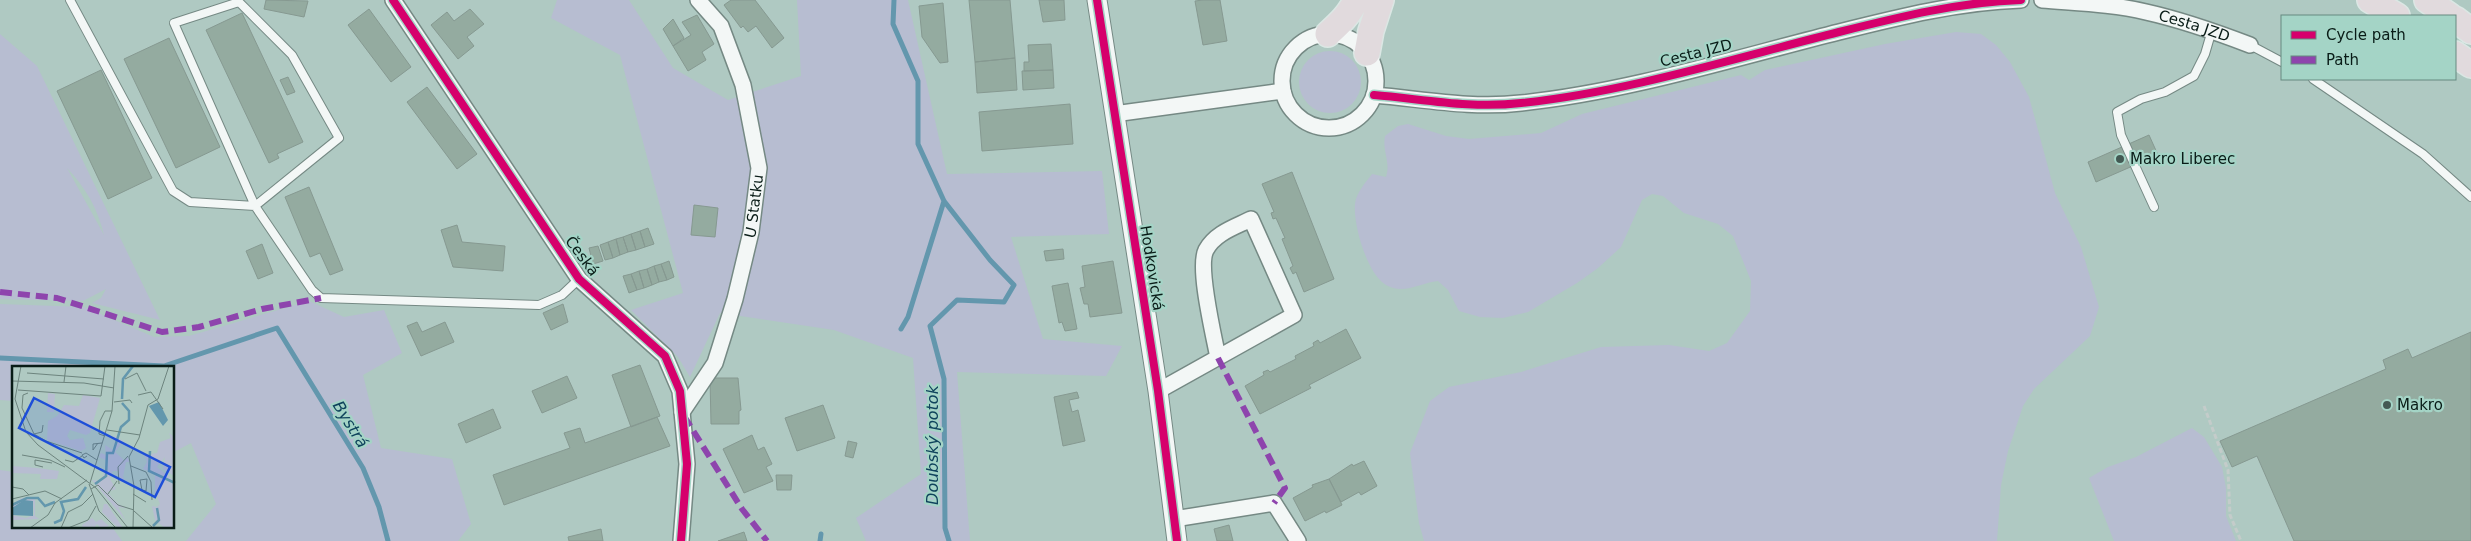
<svg xmlns="http://www.w3.org/2000/svg" width="2471" height="541" font-family="'DejaVu Sans',sans-serif">
<style>
.green{fill:#b7bdd1;fill-rule:evenodd}
.lines{fill:none;stroke-linecap:round;stroke-linejoin:round}
.stream{stroke:#6397ad;stroke-width:5}
.building{fill:#94aba0;stroke:#869991}
.service-casing{stroke:#758984;stroke-width:10}
.minor-casing{stroke:#758984;stroke-width:18}
.tertiary-casing{stroke:#758984;stroke-width:21}
.trunk-casing{stroke:#dbe7e4;stroke-width:28}
.path{stroke:#c4ccca;stroke-width:3;stroke-dasharray:5 2.5;stroke-linecap:butt}
.service{stroke:#f3f7f6;stroke-width:8}
.minor{stroke:#f3f7f6;stroke-width:15}
.tertiary{stroke:#f3f7f6;stroke-width:19}
.trunk{stroke:#e1dadd;stroke-width:25}
.quiet{stroke:#8e44ad;stroke-width:6;stroke-dasharray:12 6;stroke-linecap:butt}
.cycleway-casing{stroke:#a4d4c6;stroke-width:11}
.cycleway{stroke:#d6006c;stroke-width:8}
.poi-dot{fill:#435953;stroke:#a4d4c6;stroke-width:2}
.labels{text-anchor:middle;stroke-width:4.5;stroke-linejoin:round;paint-order:stroke}
.street-label{font-size:15px;fill:#091c17;stroke:#a4d4c6}
.poi-label{font-size:15px;fill:#091c17;stroke:#a4d4c6;text-anchor:start}
.water-label{font-size:16px;font-style:italic;fill:#0f435c;stroke:#a4d4c6}
.inset-river{fill:none;stroke:#6397ad;stroke-width:2.5}
.inset-road{fill:none;stroke:#6d847e;stroke-width:1}
.view{fill:#1d4ed8;fill-opacity:0.15;stroke:#1d4ed8;stroke-width:2.5}
.inset-edge{fill:none;stroke:#091c17;stroke-width:2.5}
</style>
<rect width="100%" height="100%" fill="#afc9c2"/>
<!-- green -->
<path class="green" d="M557,0H629L673,68L728,100L801,76L797,0H908L947,174L1102,171L1109,234L1011,237L1043,339L1122,346L1106,376L957,372L970,541H866L856,518L921,474L913,358L834,330L720,313L690,377L678,357L631,310L683,293L620,55L551,18Z
M1956,32L1981,34L1996,45L2010,62L2029,97L2055,193L2081,247L2099,307L2090,336L2034,389L2023,406L2008,451L2001,485L1997,541H1424L1419,523L1410,453L1430,401L1449,387L1521,372L1601,347L1669,345L1709,351L1727,343L1750,311L1751,281L1733,236L1718,224L1684,213L1663,196L1652,194L1642,200L1621,247L1598,268L1577,283L1528,312L1503,318L1480,317L1459,311L1448,290L1438,281C1420,283 1403,295 1386,285C1367,274 1353,224 1355,204C1356,193 1366,182 1372,174L1386,177C1391,162 1382,151 1385,136L1398,126L1408,124L1446,136L1469,139L1541,133L1582,114L1741,75L1749,80L1765,70L1885,44Z
M0,34L37,66L160,320L92,303L101,298L106,289L83,301L0,299ZM67,168C86,188 98,209 104,235Z
M1299 82a31 31 0 1 1 62 0a31 31 0 1 1-62 0Z
M309,301L344,317L384,310L402,353L363,375L381,448L452,459L471,524L458,541H186L216,504L191,443L174,452V367H14V401L0,400V304L84,307L154,337L189,336Z
M2192,428L2204,437L2222,467L2226,488V516L2236,541H2114L2089,478L2108,467L2136,457Z
M0,470L14,472V527H112L122,541H0Z"/>
<g class="lines">
<!-- stream -->
<path class="stream" d="M894,0L893,24L918,81V144L944,201L990,260L1014,285L1004,302L957,300L930,326L944,379L945,528L949,541
M901,329L908,317L944,201
M0,358L164,366L277,328L363,468L379,507L388,541
M820,541L821,534"/>
</g>
<!-- building -->
<path class="building" d="M266,0L308,1L304,17L264,9Z
M731,0H755L784,38L772,48L756,26L748,32L743,26L741,28L724,5Z
M969,0H1010L1015,58L975,62Z
M1039,0H1064L1065,20L1043,22Z
M1203,0H1220L1227,41L1203,45L1195,1Z
M943,3L948,62L940,63L922,37L919,6Z
M369,9L411,67L391,82L348,25Z
M470,9L484,24L467,37L474,46L458,59L431,25L447,12L454,21Z
M242,13L303,142L277,154L279,158L269,163L206,30Z
M697,15L714,44L702,52L706,60L688,71L673,46L691,35L682,22Z
M673,19L684,38L673,46L663,29Z
M169,38L220,147L176,168L124,59Z
M1051,44L1053,70L1024,71V62H1029L1028,45Z
M1015,58L1017,90L977,93L975,62Z
M101,70L152,178L108,199L57,91Z
M1053,70L1054,88L1023,90L1022,71Z
M288,77L295,92L287,95L280,80Z
M427,87L477,154L457,169L407,102Z
M1070,104L1073,144L982,151L979,112Z
M2149,135L2158,155L2096,182L2088,162Z
M1292,172L1334,279L1304,292L1296,272L1293,274L1290,268L1293,266L1282,239L1285,238L1276,218L1273,219L1271,213L1274,212L1262,184Z
M309,187L343,270L330,275L320,253L310,257L285,197Z
M694,205L718,208L715,237L691,235Z
M457,225L462,242L505,246L503,271L453,267L441,230Z
M648,228L654,244L645,247L640,231Z
M640,231L645,247L636,250L631,234Z
M631,234L636,250L628,252L623,237Z
M623,237L628,252L620,255L616,239Z
M616,239L620,255L613,258L608,242Z
M608,242L613,258L605,260L600,245Z
M262,244L273,273L258,279L246,251Z
M598,246L603,261L593,264L589,248Z
M1063,249L1064,259L1046,261L1044,251Z
M669,261L674,277L667,280L661,264Z
M1113,261L1122,313L1090,317L1088,304H1084L1080,288L1085,287L1082,266Z
M661,264L667,280L659,282L654,266Z
M654,266L659,282L652,285L647,269Z
M647,269L652,285L644,288L639,271Z
M639,271L644,288L637,290L631,274Z
M631,274L637,290L629,293L623,276Z
M1068,283L1077,329L1065,331L1062,322L1059,323L1052,286Z
M563,304L568,322L551,330L543,313Z
M417,322L422,332L445,322L454,342L421,356L407,326Z
M1346,329L1361,358L1309,385L1311,388L1260,414L1245,386L1264,375L1263,372L1268,370L1270,372L1296,359L1295,356L1314,346L1313,343L1318,340L1320,343Z
M2471,332V541H2294L2257,456L2232,467L2220,441L2386,369L2383,360L2408,349L2412,358Z
M640,365L660,416L631,427L612,375Z
M567,376L577,398L542,413L532,391Z
M710,378H738L741,410L739,411V424H711Z
M1077,392L1079,398L1069,400L1072,412L1078,410L1085,441L1063,446L1054,397Z
M823,405L835,438L797,451L785,418Z
M493,409L501,428L466,443L458,424Z
M657,417L670,446L504,505L493,475L570,448L564,433L580,428L585,443Z
M752,435L758,450L764,447L772,464L766,467L773,481L744,493L723,449Z
M848,441L857,443L853,458L845,456Z
M1364,461L1377,486L1361,495L1359,492L1341,502L1329,479L1352,464L1353,466Z
M776,475H792L791,490H777Z
M1329,479L1342,505L1326,513L1325,511L1305,521L1293,498L1313,487L1312,485Z
M1229,525L1233,541H1217L1214,529Z
M601,529L603,541H569L568,537Z
M744,532L747,541H718Z"/>
<g class="lines">
<defs>
<path id="service" d="M70,0L173,191L190,202L255,206L312,290L321,298L539,305L562,295L579,279
M239,2L292,55L339,138L255,206L174,23Z
M2250,45L2282,62
M2313,79L2423,154L2471,197
M2154,207L2121,135L2117,112L2141,99L2165,92L2194,76L2205,54L2212,30"/>
<g id="minor">
<path d="M393,0L579,279L665,356L680,391L687,464L681,541"/>
<path id="s1" d="M2042,0C2077,3 2113,4 2146,12C2182,20 2216,32 2250,45"/>
<circle cx="1329" cy="81" r="47"/>
<path d="M1374,95C1423,99 1471,109 1521,103C1627,92 1735,58 1839,32C1899,17 1959,2 2021,0"/>
<path d="M1114,114L1283,91"/>
<path d="M1158,391L1294,315L1251,219C1235,227 1215,233 1206,250C1197,267 1214,336 1218,358"/>
<path id="s2" d="M682,412L715,363L735,299L751,232L759,168L743,85L721,26L698,0"/>
<path d="M1174,519L1274,503L1298,541"/>
</g>
<path id="tertiary" d="M1097,0L1158,391L1177,541"/>
<path id="trunk" d="M2370,0L2397,16
M2427,0L2450,16
M2455,19L2471,31
M1328,34C1339,24 1350,14 1356,0
M1367,53L1371,31L1381,0
M2455,54L2471,65"/>
</defs>
<!-- service casing -->
<use href="#service" class="service-casing"/>
<!-- minor casing -->
<use href="#minor" class="minor-casing"/>
<!-- tertiary casing -->
<use href="#tertiary" class="tertiary-casing"/>
<!-- trunk casing -->
<use href="#trunk" class="trunk-casing"/>
<!-- path -->
<path class="path" d="M2204,406L2228,470L2230,515L2241,541"/>
<!-- service -->
<use href="#service" class="service"/>
<!-- minor -->
<use href="#minor" class="minor"/>
<!-- tertiary -->
<use href="#tertiary" class="tertiary"/>
<!-- trunk -->
<use href="#trunk" class="trunk"/>
<!-- quiet -->
<path class="quiet" d="M0,292L57,298L162,332L199,327L262,309L321,298
M1218,358L1285,488L1274,503
M684,416L742,509L767,541"/>
<defs>
<path id="cycleway" d="M393,0L579,279L665,356L680,391L687,464L681,541
M1097,0L1158,391L1177,541
M1374,95C1423,99 1471,109 1521,103C1627,92 1735,58 1839,32C1899,17 1959,2 2021,0"/>
</defs>
<!-- cycleway casing -->
<use href="#cycleway" class="cycleway-casing"/>
<!-- cycleway -->
<use href="#cycleway" class="cycleway"/>
</g>
<!-- markers -->
<g class="poi-dot">
<circle cx="2120" cy="159" r="5"/>
<circle cx="2387" cy="405" r="5"/>
</g>
<g class="labels">
<!-- street labels -->
<g class="street-label">
<text dy="5" stroke="none"><textPath href="#s1" startOffset="155">Cesta JZD</textPath></text>
<text transform="translate(1696 53) rotate(-14)" y="5">Cesta JZD</text>
<text dy="5" stroke="none"><textPath href="#s2" startOffset="221">U Statku</textPath></text>
<text transform="translate(582 256) rotate(53)" y="5">Česká</text>
<text transform="translate(1152 268) rotate(81)" y="5">Hodkovická</text>
</g>
<!-- poi labels -->
<g class="poi-label">
<text x="2130" y="164">Makro Liberec</text>
<text x="2397" y="410">Makro</text>
</g>
<!-- water labels -->
<g class="water-label">
<text transform="translate(351 424) rotate(58)" y="6">Bystrá</text>
<text transform="translate(932 445) rotate(-90)" y="6">Doubský potok</text>
</g>
</g>
<!-- overview -->
<g transform="translate(12 366)">
<rect width="162" height="162" fill="#afc9c2"/>
<path d="M36,27L43,28L42,46H35ZM71,29L88,32L78,67L74,69L58,64L55,70L58,74L71,72L74,82L69,85L35,74L36,55L45,50L52,39L67,40ZM157,67L162,71V110L151,103L153,91L145,101L161,114L157,116L162,115V162H153L143,154L140,140L145,141L148,138L143,126V109L146,110L142,107L131,103L135,96L132,89L145,87L148,76L159,72ZM103,70L111,75L103,86L112,94L116,91L117,96H114L111,111L113,115L109,116L106,105H101L98,113L104,123L95,126L106,138L115,142L106,141L114,155L80,114L88,115L93,106L96,95L87,91L89,87L94,89L93,79L101,84L105,74L101,73ZM0,100L25,102L47,105L45,113H28L29,108L0,107ZM10,132H23V150L27,153L0,154V149L14,152L22,149L21,135L0,142V138ZM92,138H95L111,162H106L90,146ZM80,152L84,156L89,153L97,160L89,162L85,158L82,162L79,159L80,162H71L70,159Z" fill="#b7bdd1"/>
<path d="M147,36L156,54L151,60L137,40ZM12,134L21,135V150L0,149V142Z" fill="#6397ad"/>
<path class="inset-river" d="M110,33L111,13L121,0M138,85L137,105L163,117M83,118L94,110L95,87H101L109,61L117,54V45L110,37M0,139L15,132H26L33,140L43,136M42,157L49,154L52,145L49,136L66,133L74,121M141,160L147,154L145,142"/>
<path class="inset-road" d="M9,0L3,33L14,66L26,79L84,122L116,162M15,7L92,13M113,13L125,7L134,25M0,15L72,17L102,22M52,16L54,0M6,24L89,30L93,0M16,27L11,29L10,42L22,68L34,75L70,87M126,29L139,26L151,43M102,36L118,34L120,37M95,64L128,69M22,68L30,66L31,59M93,70L87,68L88,55L93,45H100M86,77L81,84V78L90,77M10,89L38,94L53,101M75,90L72,92L70,89L74,87L85,94M53,94L61,96L70,90M119,100L134,106L139,116L140,134M31,101L23,99V94L40,97M135,113L134,125L130,124L128,114ZM78,117L100,45L103,0M77,118L87,145L104,162M107,118L106,101L116,90M0,121L11,123L17,129M79,123L86,119L106,139L122,144M96,128L105,115M121,128L134,136M0,133L33,125L50,133M122,145L141,162M18,162L36,149L43,137L75,114M49,162L56,146L70,139L81,128M56,162L76,154L84,140M121,162L122,120L117,91L127,72L136,39L146,33L157,0"/>
<path class="view" d="M22,32L158,101L143,131L7,62Z"/>
<rect width="162" height="162" class="inset-edge"/>
</g>
<!-- legend -->
<rect x="2281" y="15" width="175" height="65" fill="#a4d4c6" stroke="#668a80"/>
<rect x="2291" y="31" width="25" height="8" fill="#d6006c" stroke="#668a80"/>
<text x="2326" y="40" font-size="15" fill="#091c17">Cycle path</text>
<rect x="2291" y="56" width="25" height="8" fill="#8e44ad" stroke="#668a80"/>
<text x="2326" y="65" font-size="15" fill="#091c17">Path</text>
</svg>
